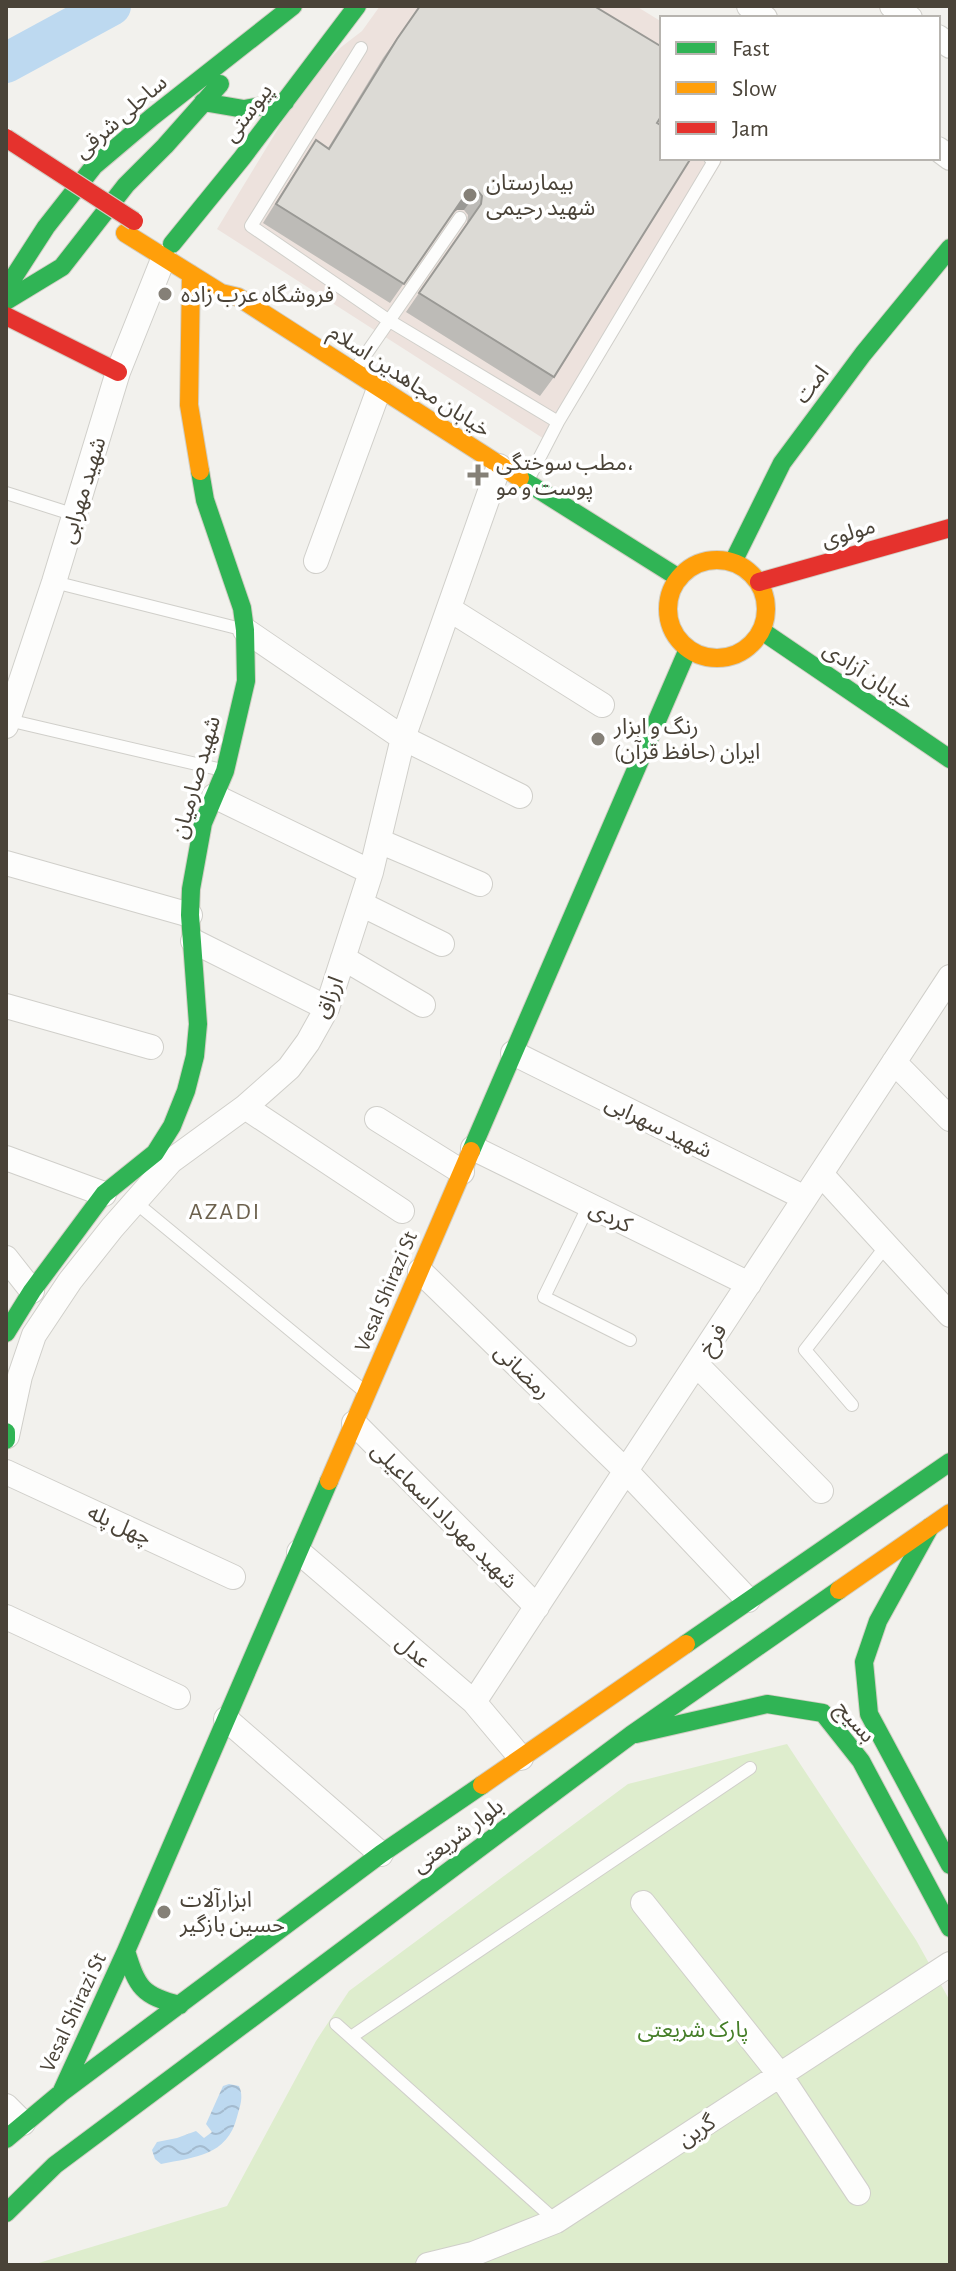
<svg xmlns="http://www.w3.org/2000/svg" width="956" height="2271" font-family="'Alegreya Sans','Noto Sans Arabic',sans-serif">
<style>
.medical{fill:#ede2dd}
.green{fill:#deedcd}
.water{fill:url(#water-waves)}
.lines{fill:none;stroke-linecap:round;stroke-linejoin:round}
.river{stroke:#bdd9f0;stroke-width:40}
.lane-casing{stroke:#d0cfca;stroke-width:14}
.street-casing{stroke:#d0cfca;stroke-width:26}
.fast-casing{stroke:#d2cec4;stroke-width:20}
.slow-casing{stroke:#d2cec4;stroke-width:20}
.jam-casing{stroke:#d2cec4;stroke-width:20}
.lane{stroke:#fdfdfc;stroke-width:12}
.street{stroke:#fdfdfc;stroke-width:24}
.fast{stroke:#30b455;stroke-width:18}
.slow{stroke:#ff9f0a;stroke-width:18}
.jam{stroke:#e5322d;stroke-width:18}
.jam-bridge-casing{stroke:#d2cec4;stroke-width:20;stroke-linecap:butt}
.jam-bridge{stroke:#e5322d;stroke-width:18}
.wall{fill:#bdbbb7}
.shaded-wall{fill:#9a9995}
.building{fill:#dcdad5;stroke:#9a9995;stroke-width:2}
.poi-dot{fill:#858077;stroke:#fff;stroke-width:3}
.labels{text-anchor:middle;stroke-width:7;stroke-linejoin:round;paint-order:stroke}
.street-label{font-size:22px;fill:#4a4338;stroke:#fff}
.poi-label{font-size:22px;fill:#4a4338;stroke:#fff;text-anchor:start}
.park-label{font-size:22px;fill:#457e28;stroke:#fff}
.neighbourhood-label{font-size:24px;letter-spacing:2px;fill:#6d624e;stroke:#fff}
</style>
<defs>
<pattern id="water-waves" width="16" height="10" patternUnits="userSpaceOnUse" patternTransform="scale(2)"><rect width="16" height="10" fill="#bdd9f0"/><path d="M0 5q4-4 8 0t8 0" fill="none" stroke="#a4bbcf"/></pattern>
</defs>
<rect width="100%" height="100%" fill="#f2f1ed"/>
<!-- medical -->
<path class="medical" d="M380,6H636L662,22V158H724L552,444L217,229L301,91L340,48L362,31Z"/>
<!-- green -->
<path class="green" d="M787,1744L916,1940L950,2001V2265H32L227,2206L316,2041L349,1991L628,1784Z"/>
<!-- water -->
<path class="water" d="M229,2084L239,2086C244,2097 240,2106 237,2117C227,2156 195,2157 161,2164L155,2159L152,2150L157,2142L177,2138L196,2131L204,2138L212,2132L206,2124L223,2086Z"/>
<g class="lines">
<!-- river -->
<path class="river" d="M6,63L111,6"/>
<defs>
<path id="lane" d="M361,48L251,226L388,320L558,422
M355,370L460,218
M528,480L558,422L714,161L710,158
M6,493L75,515
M54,582L241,629
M8,720L222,770
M135,1202L364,1391
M589,1205L544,1297L630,1340
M852,1405L805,1350L886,1246
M336,2024L556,2221
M351,2037L750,1768"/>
<path id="street" d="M749,6L765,18
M892,6L910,18
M938,37L950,46
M938,149L950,158
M316,561L379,389
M449,609L602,705
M245,630L403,738L520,796
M6,726L54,582L118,372L164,257
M214,796L371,872
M379,841L480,884
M6,863L190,915
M361,904L442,944
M193,941L327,1008
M343,958L423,1005
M6,1006L151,1047
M513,1053L805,1198
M894,1062L950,1119
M245,1107L402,1211
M377,1119L462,1172
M473,1148L749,1284
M6,1158L104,1194
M821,1174L950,1315
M6,1258L32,1291
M420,1271L626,1471L748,1600
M696,1364L821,1491
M354,1423L537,1607
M7,1436L20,1376L34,1335L70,1281L112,1228L171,1161L245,1107L289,1068L308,1042L327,1008L371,872L403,738L499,466
M6,1472L233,1577
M299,1552L474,1702L521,1758
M6,1617L178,1697
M474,1702L950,977
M226,1719L381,1854
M643,1903L780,2075L858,2193
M6,2106L23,2123
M428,2265L473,2254L556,2221L950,1964"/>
<path id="fast" d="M203,102L244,109L285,102
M172,244L242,158L357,6
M6,289L46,227L94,166L152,117L293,6
M6,301L62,267L126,185L165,146L220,84
M520,478L679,578
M733,562L782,463L863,354L950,248
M762,631L950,759
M471,1151L688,649
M6,1333L32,1291L104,1194L155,1153L172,1126L186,1091L195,1056L198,1024L190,915L191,889L203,823L225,771L246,681L245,630L242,608L205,500L200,471
M6,1432V1440
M930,1527L878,1621L864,1662L869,1714L950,1865
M686,1644L950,1462
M636,1734L767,1704L823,1713L861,1761L950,1928
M126,1951C137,1987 142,1996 180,2005
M61,2093L126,1951L329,1481
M6,2139L61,2093L381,1854L482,1785
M6,2213L55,2165L631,1735L839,1590"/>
<path id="slow" d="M125,233L221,293L238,297L520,478
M191,274L189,405L200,471
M668 609a49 49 0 1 1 98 0a49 49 0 1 1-98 0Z
M329,1481L471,1151
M839,1590L950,1513
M482,1785L686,1644"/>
<path id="jam" d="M6,316L118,372
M759,582L950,528"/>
</defs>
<!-- lane casing -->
<use href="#lane" class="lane-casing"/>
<!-- street casing -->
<use href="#street" class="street-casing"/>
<!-- fast casing -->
<use href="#fast" class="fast-casing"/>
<!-- slow casing -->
<use href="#slow" class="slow-casing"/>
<!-- jam casing -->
<use href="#jam" class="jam-casing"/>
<!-- lane -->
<use href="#lane" class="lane"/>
<!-- street -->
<use href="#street" class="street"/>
<!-- fast -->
<use href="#fast" class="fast"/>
<!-- slow -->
<use href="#slow" class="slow"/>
<!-- jam -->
<use href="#jam" class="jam"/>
<defs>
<path id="jam-bridge" d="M6,138L134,221"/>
</defs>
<!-- jam-bridge casing -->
<use href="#jam-bridge" class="jam-bridge-casing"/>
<!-- jam-bridge -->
<use href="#jam-bridge" class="jam-bridge"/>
</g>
<!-- wall -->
<path class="wall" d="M420,6L657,123L554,377L540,396L406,312L467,223L468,215L464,210H457L453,213L390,303L263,223L303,159L316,140L328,148L383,58Z"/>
<!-- shaded-wall -->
<path class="shaded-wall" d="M470,191H478L464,210H457L453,213L466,194Z"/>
<!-- building -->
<path class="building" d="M420,6H594L662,47V115L657,123L662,126V158H691L554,377L419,293L481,204L482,196L478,191H470L466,194L404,284L276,204L316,140L329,149L397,39Z"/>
<!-- markers -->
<g class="poi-dot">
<circle cx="470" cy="195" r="8"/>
<circle cx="165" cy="294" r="8"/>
<path d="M474 463h8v8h8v8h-8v8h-8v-8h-8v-8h8z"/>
<circle cx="598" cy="739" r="8"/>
<circle cx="164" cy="1912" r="8"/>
</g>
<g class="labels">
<!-- street labels -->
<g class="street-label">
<text transform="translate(247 112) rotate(-53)" y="8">پیوستی</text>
<text transform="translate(120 116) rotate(-41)" y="8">ساحلی شرقی</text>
<text transform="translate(410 380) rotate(33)" y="8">خیابان مجاهدین اسلام</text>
<text transform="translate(811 384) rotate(-53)" y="8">امت</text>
<text transform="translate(82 490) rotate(-73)" y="8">شهید مهرابی</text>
<text transform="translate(848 532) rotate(-16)" y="8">مولوی</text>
<text transform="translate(869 675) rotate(34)" y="8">خیابان آزادی</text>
<text transform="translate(195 777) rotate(-74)" y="8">شهید صارمیان</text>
<text transform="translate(328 997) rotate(-68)" y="8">ارزاق</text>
<text transform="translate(659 1126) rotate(26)" y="8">شهید سهرابی</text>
<text transform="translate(611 1216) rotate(26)" y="8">کردی</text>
<text transform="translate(385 1291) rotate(-67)" y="8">Vesal Shirazi St</text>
<text transform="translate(712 1339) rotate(-57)" y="8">فرخ</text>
<text transform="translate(523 1371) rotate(44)" y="8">رمضانی</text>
<text transform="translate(445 1515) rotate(45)" y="8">شهید مهرداد اسماعیلی</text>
<text transform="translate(120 1524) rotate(25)" y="8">چهل پله</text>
<text transform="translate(414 1651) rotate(41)" y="8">عدل</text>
<text transform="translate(856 1721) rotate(48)" y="8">بسیج</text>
<text transform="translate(457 1835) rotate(-37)" y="8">بلوار شریعتی</text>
<text transform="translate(72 2012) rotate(-65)" y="8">Vesal Shirazi St</text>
<text transform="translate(696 2130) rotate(-33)" y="8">گرین</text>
</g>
<!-- poi labels -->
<g class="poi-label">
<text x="486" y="190">بیمارستان<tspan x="486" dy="25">شهید رحیمی</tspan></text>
<text x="181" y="302">فروشگاه عرب زاده</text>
<text x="496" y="470">مطب سوختگی،<tspan x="496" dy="25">پوست و مو</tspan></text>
<text x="614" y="734">رنگ و ابزار<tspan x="614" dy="25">ایران (حافظ قرآن)</tspan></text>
<text x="180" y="1907">ابزارآلات<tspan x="180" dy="25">حسین بازگیر</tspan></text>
</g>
<!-- park labels -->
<g class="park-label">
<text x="693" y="2037">پارک شریعتی</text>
</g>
<!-- neighbourhood labels -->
<g class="neighbourhood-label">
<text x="225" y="1219">AZADI</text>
</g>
</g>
<!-- border -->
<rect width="956" height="2271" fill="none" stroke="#4a4338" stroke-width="16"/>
<!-- legend -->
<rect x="660" y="16" width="280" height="144" fill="#ffffff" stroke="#b7b4af" stroke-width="2"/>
<rect x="676" y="42" width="40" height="12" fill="#30b455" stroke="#b7b4af" stroke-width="2"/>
<text x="732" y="56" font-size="24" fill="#4a4338">Fast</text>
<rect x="676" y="82" width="40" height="12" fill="#ff9f0a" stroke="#b7b4af" stroke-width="2"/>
<text x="732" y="96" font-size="24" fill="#4a4338">Slow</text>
<rect x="676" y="122" width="40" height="12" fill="#e5322d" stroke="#b7b4af" stroke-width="2"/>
<text x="732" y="136" font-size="24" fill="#4a4338">Jam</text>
</svg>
